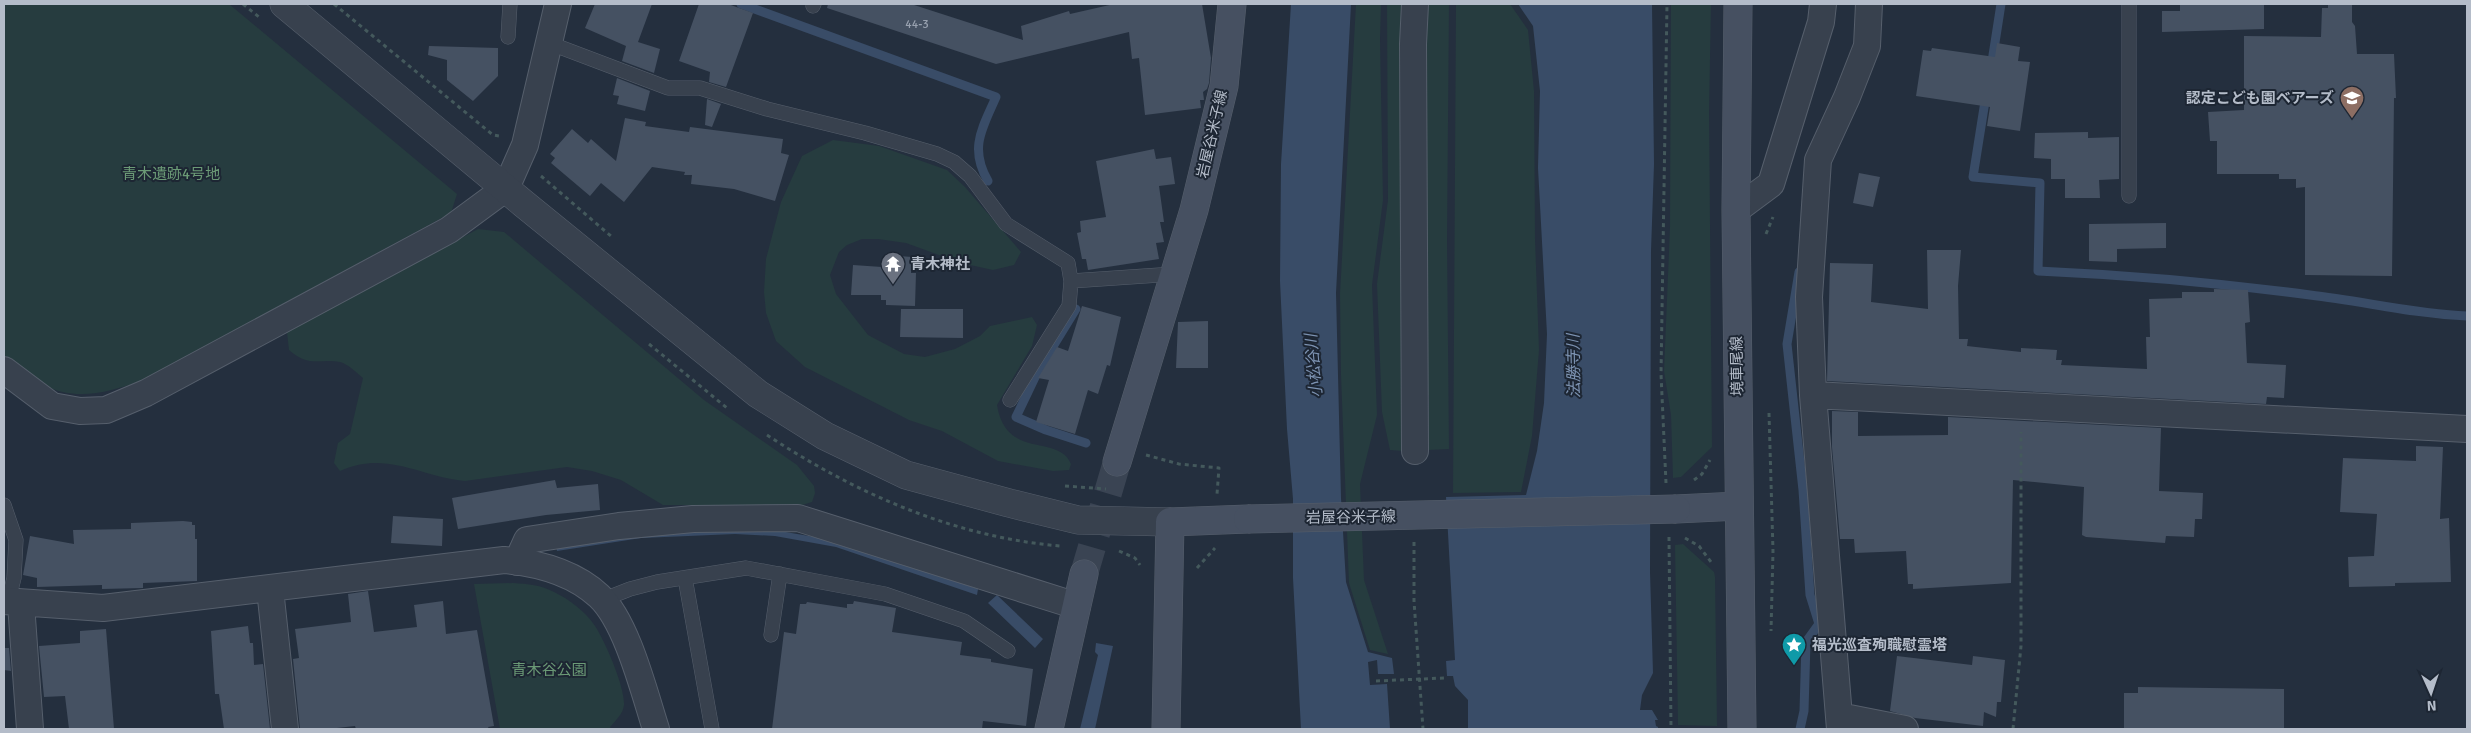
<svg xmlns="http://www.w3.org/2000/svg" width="2471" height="733" font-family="Signika,'Noto Sans JP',sans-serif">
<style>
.green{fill:#263c3f}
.water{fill:#394c67}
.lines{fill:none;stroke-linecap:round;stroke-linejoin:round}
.stream{stroke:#394c67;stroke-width:9}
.building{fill:#455162}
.secondary-tunnel{stroke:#3a4453;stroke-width:28;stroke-dasharray:28 14;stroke-linecap:butt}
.service-casing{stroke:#565f6c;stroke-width:15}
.minor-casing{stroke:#565f6c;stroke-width:28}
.tertiary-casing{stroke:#565f6c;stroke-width:29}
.secondary-casing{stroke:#565f6c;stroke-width:29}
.path{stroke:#44595c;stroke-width:3;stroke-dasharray:4 4;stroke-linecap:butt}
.service{stroke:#38414e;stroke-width:14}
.minor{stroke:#38414e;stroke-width:26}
.tertiary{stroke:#38414e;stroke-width:28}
.secondary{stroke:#465061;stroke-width:28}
.secondary-bridge-casing{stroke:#565f6c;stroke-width:29;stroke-linecap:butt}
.secondary-bridge{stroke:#465061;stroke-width:28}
.labels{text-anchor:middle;stroke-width:4;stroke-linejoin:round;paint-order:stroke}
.number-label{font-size:12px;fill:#98a1af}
.poi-label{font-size:15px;font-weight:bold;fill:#b4bcc9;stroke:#1d2633;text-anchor:start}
.street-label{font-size:15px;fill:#b4bcc9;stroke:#1d2633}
.park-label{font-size:15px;fill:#6b9a76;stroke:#1d2633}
.water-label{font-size:16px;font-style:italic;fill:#7c92b1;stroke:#1d2633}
</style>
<rect width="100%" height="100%" fill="#242f3e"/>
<!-- green -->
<path class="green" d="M4,4H229L457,194L451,213L141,381C109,392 76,402 44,385C30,377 17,364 4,355Z
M1356,4H1381L1380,39L1383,200L1372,285L1377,415L1360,484L1364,580L1388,654L1370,650L1349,583L1341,375L1340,294Z
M1387,4H1406L1407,395L1401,396L1403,451L1390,450L1382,412L1377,284L1388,200Z
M1422,4H1449L1447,240L1449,449L1428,450L1429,395H1420Z
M1456,4H1510L1528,30L1534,91L1535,239L1539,350L1532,436L1521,492L1453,493Z
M1671,4H1711L1709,113L1712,447L1681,477L1673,478L1671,415L1664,371L1670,227Z
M833,140L879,146L947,170L965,187L1021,252L1014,265L993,270L961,263L906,243L878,239H862L847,245L839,252L830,275L836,294L868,335L904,354L925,357L955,349L980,336L990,326L1032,317L1037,325L1032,346L997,405C1006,461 1059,433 1071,464L1069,470L1053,471L998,461L942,431L909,420L805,367L776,341L766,313L764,292L766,259L781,202L802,156Z
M478,229L504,232L704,400L797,465L814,486L815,493L812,502L802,505H663L621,480L592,471L567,467L465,481C420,477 387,450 340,471L334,463L338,443L350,434L363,378C357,373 348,364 340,362C319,358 309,368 289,350L287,332Z
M1683,544L1714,572L1715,577L1717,726L1678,725L1675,545Z
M513,583C528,584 541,585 554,592C569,599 586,612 595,626C605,641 625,687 624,705C623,714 616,720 610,727L611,729H500L474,584Z"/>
<!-- water -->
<path class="water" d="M1291,4H1351L1336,293L1341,498L1346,582L1368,652L1392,658L1394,674H1378L1377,660L1368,662L1370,685L1387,684L1390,729H1301L1293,578V499L1287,429L1280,281L1281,164Z
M1518,4H1652L1654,164L1651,251L1650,572L1653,673L1642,695L1640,710H1652L1658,720H1655L1656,726L1658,727V729H1468V700L1455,686L1453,676H1447L1446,661L1455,660L1446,497L1526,495L1537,451L1544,403L1547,334L1538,168L1540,91L1533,26Z
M774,530L838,541L978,589L977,595L836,547L775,536L735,534L641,538L557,551L556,545L641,532Z
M997,595L1043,639L1035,648L988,603Z
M1096,643L1113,646L1095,729H1080L1098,655L1095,652Z"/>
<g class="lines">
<!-- stream -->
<path class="stream" d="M741,4L996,97C982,129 969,148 988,181
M1991,68L2001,4
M1986,95L1973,177L2040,183L2038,271C2129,275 2220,283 2310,295C2363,301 2414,314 2467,316
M1799,272L1787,344L1803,490L1810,595L1819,624L1806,642L1804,711L1800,729
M1076,309L1038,371L1016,417L1046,430L1086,443"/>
</g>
<!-- building -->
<path class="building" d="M595,4H652L638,42L660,49L654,73L622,61L626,46L585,28Z
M699,4H728L753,13L726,87L709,82L710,72L679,61Z
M828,4H911L1023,40L1021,26L1069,11L1070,14L1114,4H1202L1211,58L1209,83L1207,89L1203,92L1204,100H1200L1201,108L1145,115L1139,58L1132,59L1129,32L996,64L827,8Z
M2180,4H2264V29L2162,32V11H2180Z
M2328,4H2352V22L2355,26L2357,54H2394L2396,98H2394L2392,276L2305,275V187L2296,188V179H2279V174H2217V141H2210L2208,112L2244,110V36L2321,37L2322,8H2328Z
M1997,43L2020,47L2018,61L2030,62L2020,131L1987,126L1990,107L1916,96L1923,50L1931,51L1932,48L1995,57Z
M429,46L498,48V76L473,101L447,80V60L428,55Z
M617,78L650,91L645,111L617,104L619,96L613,95Z
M707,99L721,104L712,127L705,125Z
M625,118L646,122L645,126L689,132L690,127L783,139L781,153L789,155L775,201L734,189L691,184L692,175H684L685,172L652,167L624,202L601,183L590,196L551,163L555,158L550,154L572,129L588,143L591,139L616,161Z
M2088,132V138L2119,137V179L2099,180L2100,198H2065V179H2051V159L2034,158L2035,133Z
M1154,149L1156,159L1171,157L1175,184L1159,186L1164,222H1160L1164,242L1156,243L1159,259L1088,270L1086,259H1082L1077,233L1081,232L1080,221L1106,217L1096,161Z
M1859,173L1880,177L1873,207L1853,203Z
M2166,223V248L2117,249V262L2089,261V224Z
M1927,250H1961L1958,286L1959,339H1968L1967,346L2021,352V348L2057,350L2056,360H2062L2061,365L2147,369L2146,337H2150L2149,299L2182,298V292H2214V289L2248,290L2250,322L2245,323L2247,363L2286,365L2284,398L2267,397L2266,404L1827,381L1830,263L1873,264L1871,302L1928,309Z
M886,255L912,257L911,273H916L915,306L886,305V300H881V295H851L853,265L882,267V262H887Z
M1082,306L1121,317L1110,366L1107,365L1098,394L1088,390L1075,434L1036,422L1049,380L1038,378L1057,347L1068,351Z
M901,309H963V338L900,337Z
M1208,321V368H1176L1178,322Z
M1832,411L1858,412V436L1948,435V417L2161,428L2159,491L2203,493L2202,519H2195L2194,537L2166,536L2165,543L2086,537L2082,535L2084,487L2013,480L2011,583L1913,589V584H1908L1906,551L1855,553L1854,539H1840L1832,447Z
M2416,446L2443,447L2440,519L2449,518L2451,582L2395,583V586L2349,587L2348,557L2374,556L2377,514L2340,512L2343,458L2416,461Z
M555,480L557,488L598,484L600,510L546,515L458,529L452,498Z
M393,516L443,519L442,546L391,543Z
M183,521L192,522V525H195V539H197V581L143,583V588L102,589V585L37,587V578L23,575L30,536L74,544L73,530L131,529V523Z
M368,591L374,632L417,627L414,605L443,601L446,634L477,630L494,726L488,727L489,729H356L355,726L328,729H300L293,659L299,658L295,629L351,622L348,594Z
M854,601L896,608L892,632L962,642L960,655L991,659V662L1033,669L1026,726L983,721L982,729H772L784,632L796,634L800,604H806L807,602L847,608V604H853Z
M248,626L250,643H253L254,665L263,664L270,729H224L219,694H215L211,631Z
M106,629L114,729H69L65,696L44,697L39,646L80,643V631Z
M4,648H9L11,671L4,670Z
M1897,656L1972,665L1973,656L2005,660L2001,702H1997L1996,717L1984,712L1983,726L1915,718L1890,711Z
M2138,687L2284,689V729H2124V693H2138Z"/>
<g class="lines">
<!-- secondary-tunnel -->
<path class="secondary-tunnel" d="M1084,574L1117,462"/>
<defs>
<path id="service" d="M813,6L814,4
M508,37L510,4
M549,43L668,88H700L767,109L865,133L937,154L954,162L970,176L1006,224L1068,263L1071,281L1069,306L1010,400
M2129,196V4
M1071,281L1174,274
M4,505L16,540L14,578L8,602
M685,578L712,729
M602,600L630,589L657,582L746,568L885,594L964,621L1008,651
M771,635L780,574"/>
<path id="minor" d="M1736,210L1771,184L1821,22L1823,4
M4,370L52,406L80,411L106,410L146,393L449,230L506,188L525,145L558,4
M1813,395L2467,429
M1415,451L1413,44L1415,4
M517,562L527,540L619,526L693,519L798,518L1077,606
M270,589L285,729
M4,601L103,608L504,560C538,563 573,572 599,596C627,622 644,692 656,729
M21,604L30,729
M1839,716L1905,729
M1840,729L1813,395L1809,297L1818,160L1847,97L1867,46L1869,4"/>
<path id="tertiary" d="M284,4L524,204L758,394L825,436L906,475L1009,503L1078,520L1170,522"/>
<path id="secondary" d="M1738,4L1736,210L1742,729
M1117,462L1194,210L1224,86L1232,4
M1676,509L1739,506
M1049,729L1084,574
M1166,729L1170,522L1248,519"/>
</defs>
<!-- service casing -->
<use href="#service" class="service-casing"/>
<!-- minor casing -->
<use href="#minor" class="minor-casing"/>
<!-- tertiary casing -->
<use href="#tertiary" class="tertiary-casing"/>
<!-- secondary casing -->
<use href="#secondary" class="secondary-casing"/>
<!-- path -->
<path class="path" d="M243,4L259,17
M334,4L493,135L499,136
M541,176L612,237
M1766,234L1773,217
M649,344L727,408
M1769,413L1773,551L1771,631
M767,435C855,493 954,537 1060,546
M1146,455L1179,464L1219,468L1217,494
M1694,480L1702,474L1710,460
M1666,483L1661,374L1667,4
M1065,486L1106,489
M1669,537L1671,729
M1685,538L1699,546L1711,562
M1414,542V601L1423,729
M1119,551L1135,558L1140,565
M1197,568L1215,548
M1376,681L1444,678
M2013,729L2021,646V432"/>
<!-- service -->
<use href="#service" class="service"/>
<!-- minor -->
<use href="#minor" class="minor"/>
<!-- tertiary -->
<use href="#tertiary" class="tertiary"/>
<!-- secondary -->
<use href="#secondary" class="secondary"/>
<defs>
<path id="secondary-bridge" d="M1248,519L1676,509"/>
</defs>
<!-- secondary-bridge casing -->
<use href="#secondary-bridge" class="secondary-bridge-casing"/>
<!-- secondary-bridge -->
<use href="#secondary-bridge" class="secondary-bridge"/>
</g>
<!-- icons -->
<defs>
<symbol id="school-pin" viewBox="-11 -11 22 30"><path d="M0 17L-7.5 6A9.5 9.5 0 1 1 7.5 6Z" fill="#8d6e63" stroke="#1d2633"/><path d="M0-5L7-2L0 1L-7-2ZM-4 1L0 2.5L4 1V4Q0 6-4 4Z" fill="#fff"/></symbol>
<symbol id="temple-pin" viewBox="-11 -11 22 30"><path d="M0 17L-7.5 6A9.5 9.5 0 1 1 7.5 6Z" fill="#6b7280" stroke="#1d2633"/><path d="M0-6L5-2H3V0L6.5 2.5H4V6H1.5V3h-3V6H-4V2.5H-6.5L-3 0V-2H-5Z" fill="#fff"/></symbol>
<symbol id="sight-pin" viewBox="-11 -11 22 30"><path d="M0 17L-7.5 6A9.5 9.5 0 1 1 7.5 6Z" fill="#0f9aa8" stroke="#1d2633"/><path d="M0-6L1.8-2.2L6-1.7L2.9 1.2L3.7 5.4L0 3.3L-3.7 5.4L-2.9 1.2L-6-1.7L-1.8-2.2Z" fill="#fff"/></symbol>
</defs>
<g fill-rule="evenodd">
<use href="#school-pin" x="2338" y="84" width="28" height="38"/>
<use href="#temple-pin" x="879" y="250" width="28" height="38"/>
<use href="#sight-pin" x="1780" y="631" width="28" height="38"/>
</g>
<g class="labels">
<!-- number labels -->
<g class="number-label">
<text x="917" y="28">44-3</text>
</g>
<!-- poi labels -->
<g class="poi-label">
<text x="2334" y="103" text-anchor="end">認定こども園ベアーズ</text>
<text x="910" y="269">青木神社</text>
<text x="1812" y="650">福光巡査殉職慰霊塔</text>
</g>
<!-- street labels -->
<g class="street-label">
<text transform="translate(1212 134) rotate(-77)" y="5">岩屋谷米子線</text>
<text transform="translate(1737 366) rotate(-91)" y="5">境車尾線</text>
<text transform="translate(1351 517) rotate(-1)" y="5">岩屋谷米子線</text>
</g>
<!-- park labels -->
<g class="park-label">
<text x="171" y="179">青木遺跡4号地</text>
<text x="549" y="675">青木谷公園</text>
</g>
<!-- water labels -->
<g class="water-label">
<text transform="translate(1313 366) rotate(-95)" y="6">小松谷川</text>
<text transform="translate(1573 366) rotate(-91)" y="6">法勝寺川</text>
</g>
</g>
<!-- border -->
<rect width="2471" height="733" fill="none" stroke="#b4bcc9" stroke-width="10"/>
<!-- north arrow -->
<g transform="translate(2431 693) rotate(177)" stroke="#1d2633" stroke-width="4" paint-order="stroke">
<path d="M0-4L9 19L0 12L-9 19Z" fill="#b4bcc9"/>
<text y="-8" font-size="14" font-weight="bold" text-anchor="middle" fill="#b4bcc9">N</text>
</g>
</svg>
